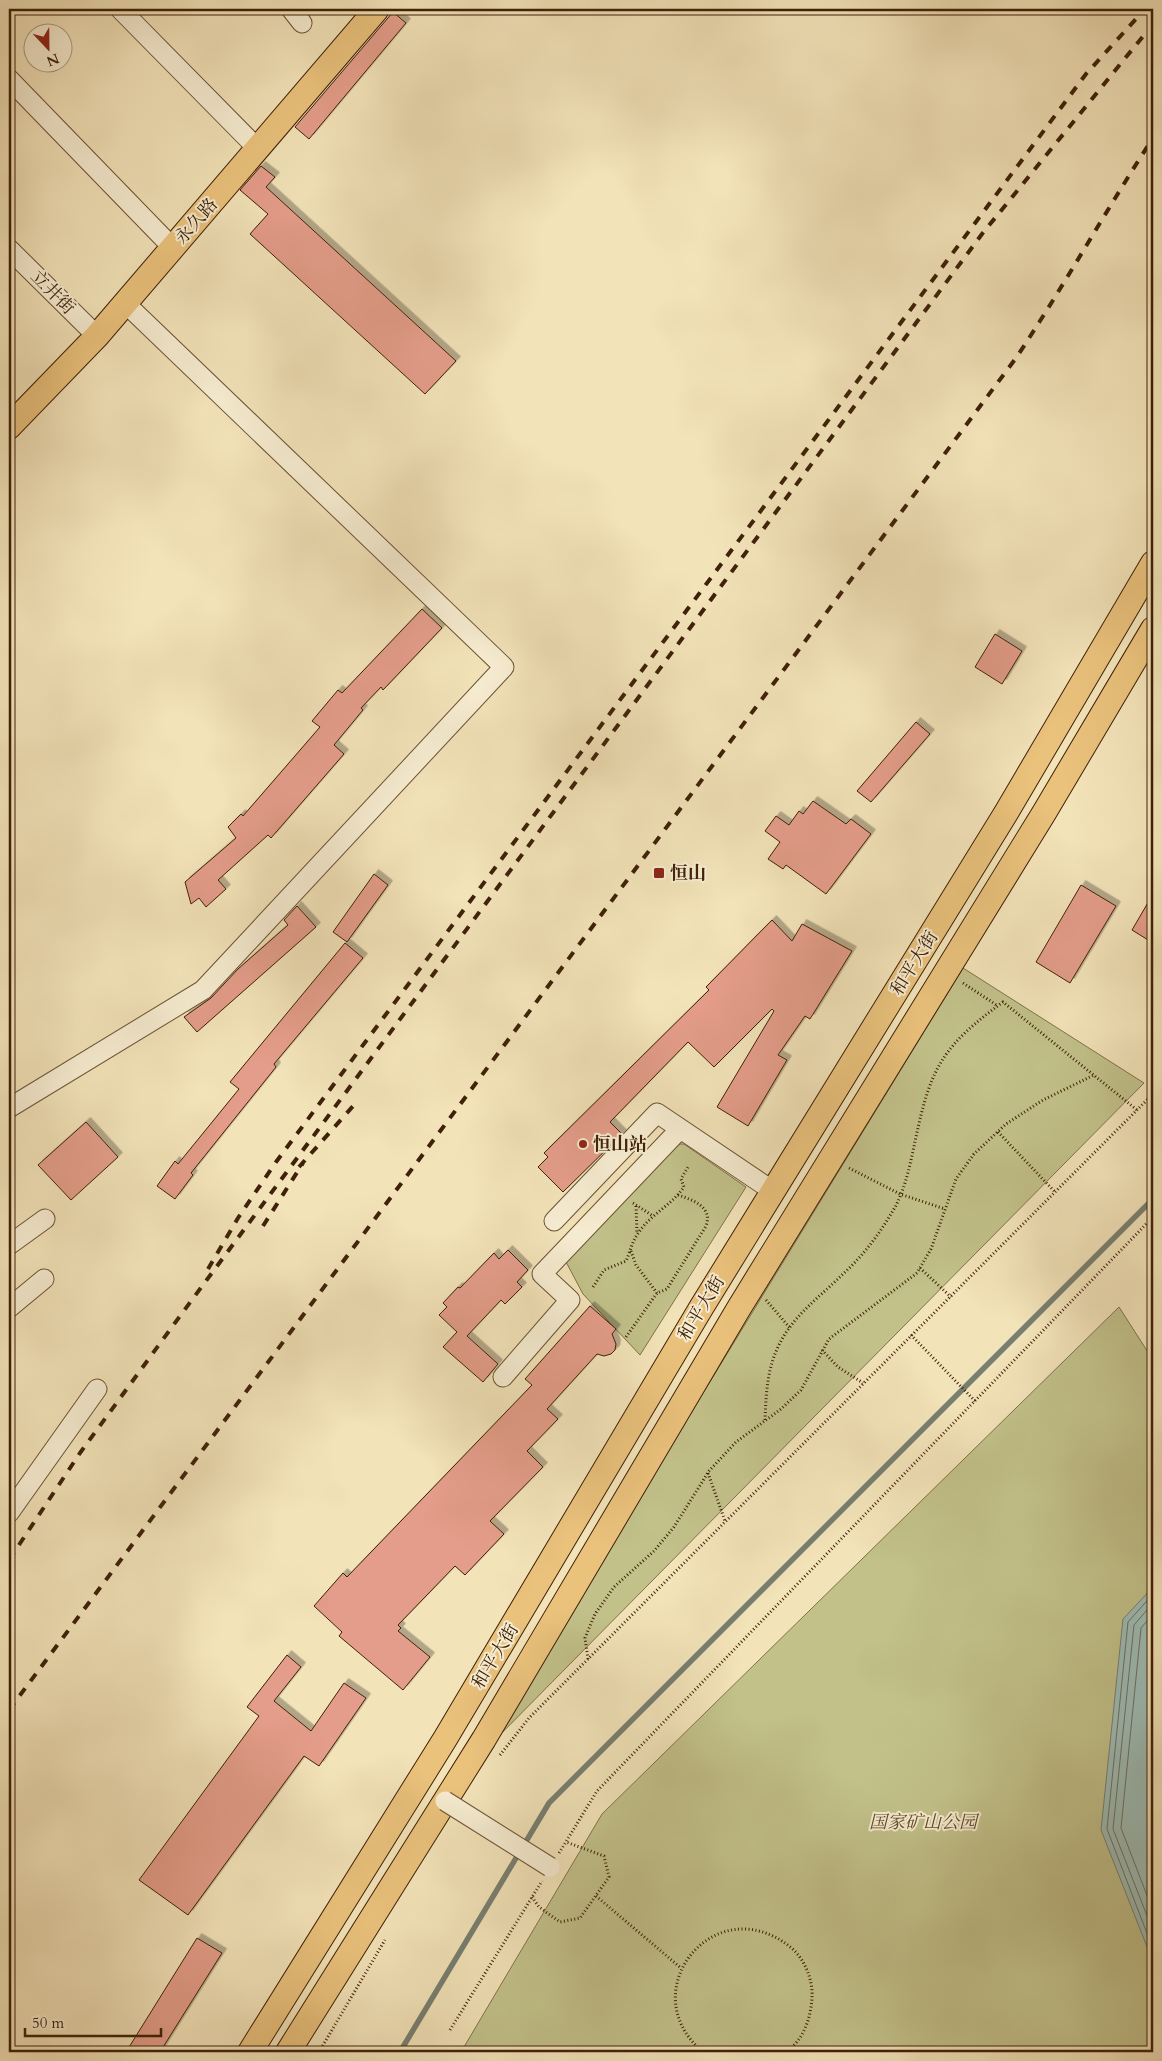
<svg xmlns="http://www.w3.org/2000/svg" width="1162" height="2061" font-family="Cardo,'Noto Serif SC',serif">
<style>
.green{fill:#c2c18a;stroke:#807149}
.water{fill:#9dbdb7;stroke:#777f71}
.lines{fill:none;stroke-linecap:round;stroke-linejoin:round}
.shore{stroke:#6e6f60;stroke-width:1}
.stream{stroke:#777f71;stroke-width:5.5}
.building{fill:#e49d8a;stroke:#3e2108;filter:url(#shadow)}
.minor-casing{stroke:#6b5234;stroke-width:21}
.major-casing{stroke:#3e2108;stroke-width:26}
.path{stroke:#3e2108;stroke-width:3;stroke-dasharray:1 2.5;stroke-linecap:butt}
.minor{stroke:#f7edd2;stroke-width:19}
.major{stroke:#eac27c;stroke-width:24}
.rail{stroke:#3e2108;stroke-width:4;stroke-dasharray:9 9;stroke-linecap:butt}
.minor-bridge-casing{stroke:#6b5234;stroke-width:21;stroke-linecap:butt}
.minor-bridge{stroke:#f7edd2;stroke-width:19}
.poi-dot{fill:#8f2418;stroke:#f7edd2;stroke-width:2}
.labels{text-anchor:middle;stroke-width:4;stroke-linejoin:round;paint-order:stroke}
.street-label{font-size:18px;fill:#3e2108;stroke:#f7edd2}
.poi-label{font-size:18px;font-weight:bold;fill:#3e2108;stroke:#f7edd2;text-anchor:start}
.park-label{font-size:18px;font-style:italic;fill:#5f4928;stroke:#f7edd2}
</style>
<defs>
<filter id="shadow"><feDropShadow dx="4.5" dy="-4.5" stdDeviation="0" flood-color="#0004"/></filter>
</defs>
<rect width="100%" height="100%" fill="#f3e3b9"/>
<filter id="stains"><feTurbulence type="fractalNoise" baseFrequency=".004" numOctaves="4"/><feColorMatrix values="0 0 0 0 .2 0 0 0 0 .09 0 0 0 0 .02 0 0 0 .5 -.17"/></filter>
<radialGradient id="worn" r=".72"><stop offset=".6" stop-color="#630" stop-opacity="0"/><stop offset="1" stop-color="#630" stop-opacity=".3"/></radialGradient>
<!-- green -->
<path class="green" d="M963,968L1144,1083L484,1751Z
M676,1144H684L746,1187L640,1355L583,1294L565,1260Z
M1119,1307L1153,1360V2052H461L602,1814Z"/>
<!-- water -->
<path class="water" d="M1153,1587V1962L1101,1830L1123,1619Z"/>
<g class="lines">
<!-- shore -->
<path class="shore" d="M1153,1594L1128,1622L1107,1829L1153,1949
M1153,1603L1134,1625L1113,1829L1153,1931
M1153,1614L1141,1628L1121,1828L1153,1911"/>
<!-- stream -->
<path class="stream" d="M400,2052L549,1803L1153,1199"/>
</g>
<!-- building -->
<path class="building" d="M393,12L406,23L309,139L295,127Z
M261,166L275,177L266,187L456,361L425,394L250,234L268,214L240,190Z
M422,609L442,628L383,690L381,687L361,708L363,710L334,745L344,754L271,838L268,835L218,880L226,889L206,907L199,898L191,904L185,882L236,838L228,827L241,814L243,816L320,727L312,721L338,690L342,693Z
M995,634L1022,651L1002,684L975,667Z
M916,722L930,734L871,802L857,791Z
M813,801L846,824L851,819L871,834L826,894L786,865L783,869L768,859L780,842L765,831L776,816L789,825L799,811L803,814Z
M374,874L388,885L347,942L333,932Z
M1081,885L1116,906L1070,983L1036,962Z
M1153,894V943L1132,930Z
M297,906L316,927L197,1032L184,1017L211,998L238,969L288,925L284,920Z
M772,920L792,941L802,924L852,951L810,1019L805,1016L778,1055L787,1060L748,1126L717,1107L774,1011L772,1009L714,1067L688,1042L610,1122L622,1134L563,1192L538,1167L548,1157L544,1153L709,990L706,987Z
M345,943L363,958L274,1064L276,1067L191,1173L193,1175L175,1199L157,1186L175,1161L178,1164L239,1089L230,1082Z
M86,1122L118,1157L71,1200L38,1165Z
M508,1250L528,1270L517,1282L522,1287L505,1304L501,1300L467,1336L498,1364L483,1382L443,1347L457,1332L439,1315L447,1307L443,1303L458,1287L460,1288L494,1253L499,1259Z
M590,1306L616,1329L612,1334L616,1344L615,1350L611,1354L604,1356L597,1354L547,1409L558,1419L527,1451L543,1467L490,1521L504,1534L465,1575L455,1566L398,1625L401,1628L398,1631L430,1657L403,1690L339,1636L342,1632L314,1606L343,1573L347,1577L532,1385L525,1379Z
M287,1655L301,1667L274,1701L311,1731L344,1683L366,1698L319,1766L304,1756L188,1915L139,1880L259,1716L247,1707Z
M197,1938L222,1953L160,2052H126Z"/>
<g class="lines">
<defs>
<path id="minor" d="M120,9L258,149
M291,9L302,23
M9,79L173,248
M9,249L97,336
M9,1108L203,990L504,667L125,303
M554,1221L657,1113L773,1191
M9,1245L45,1219
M9,1308L44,1279
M503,1377L570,1300L542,1274L680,1129
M9,1513L97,1389"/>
<path id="major" d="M9,427L97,336L377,9
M250,2052L445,1739L701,1308L1006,813L1153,563
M288,2052L484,1739L739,1308L1044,813L1153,629"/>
</defs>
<!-- minor casing -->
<use href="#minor" class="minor-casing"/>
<!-- major casing -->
<use href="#major" class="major-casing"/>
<!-- path -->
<path class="path" d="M963,983L998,1006
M998,1132L1055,1192
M849,1168L900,1194L945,1209
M633,1203L653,1216
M636,1206L637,1234
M631,1251L636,1265L657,1293
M920,1268L951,1297
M593,1287L604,1270L626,1261C630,1252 632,1242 637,1235C649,1215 671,1206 684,1187L681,1179L688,1167
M766,1300L790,1328
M911,1335L975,1401
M626,1337L657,1293L667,1289L706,1226C713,1207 693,1200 678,1195
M822,1350L838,1367L863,1383
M765,1420C766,1395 767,1370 778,1347C792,1316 820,1297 843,1274C864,1255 880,1233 894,1209C906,1188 911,1160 916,1137C931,1066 944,1045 1003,1002L1137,1110
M708,1473L725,1521
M588,1659L585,1638L595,1614L614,1587L654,1551L674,1527L709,1471L736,1442L781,1409L801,1390L829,1339L917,1273L931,1249L956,1179L974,1154L1006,1124L1043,1100L1094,1075
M500,1755L529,1718L1153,1094
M559,1853L597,1791L1153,1217
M596,1896L681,1968
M532,1897L539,1907L560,1922L580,1918L609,1877L604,1856L566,1842
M450,2030L542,1881
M319,2052L385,1940
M703,2052C631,1992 714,1888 789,1946C804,1957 813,1979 812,1997C811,2017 804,2041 785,2052"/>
<!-- minor -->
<use href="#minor" class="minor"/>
<!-- major -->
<use href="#major" class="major"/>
<!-- rail -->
<path class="rail" d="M299,1167L354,1105
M263,1226L303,1163
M208,1269L238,1218L276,1162L1086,74L1145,9
M9,1560L80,1453L180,1316L982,234L1153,24
M9,1710L1016,358C1064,286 1106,210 1153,138"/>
<defs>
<path id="minor-bridge" d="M445,1801L550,1867"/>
</defs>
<!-- minor-bridge casing -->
<use href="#minor-bridge" class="minor-bridge-casing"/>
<!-- minor-bridge -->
<use href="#minor-bridge" class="minor-bridge"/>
</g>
<!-- markers -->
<g class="poi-dot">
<rect x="653" y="867" width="12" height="12" rx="2.5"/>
<circle cx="583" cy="1144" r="5"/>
</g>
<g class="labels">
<!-- street labels -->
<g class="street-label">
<text transform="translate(196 221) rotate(-49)" y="6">永久路</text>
<text transform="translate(53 292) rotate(45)" y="6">立井街</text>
<text transform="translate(914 963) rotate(-58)" y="6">和平大街</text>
<text transform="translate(701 1308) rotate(-59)" y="6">和平大街</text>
<text transform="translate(495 1656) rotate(-59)" y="6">和平大街</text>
</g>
<!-- poi labels -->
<g class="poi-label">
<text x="670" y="879">恒山</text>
<text x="593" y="1150">恒山站</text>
</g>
<!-- park labels -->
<g class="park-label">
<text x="923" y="1828">国家矿山公园</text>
</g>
</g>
<!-- margin -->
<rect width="1162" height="2061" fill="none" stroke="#f3e3b9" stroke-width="30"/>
<rect x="10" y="10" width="1142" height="2041" fill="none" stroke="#3e2108" stroke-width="2.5"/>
<rect x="15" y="15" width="1132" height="2031" fill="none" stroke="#3e2108"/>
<!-- north arrow -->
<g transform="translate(48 48) rotate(158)"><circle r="24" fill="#f7edd2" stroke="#ad9b81"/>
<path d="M0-4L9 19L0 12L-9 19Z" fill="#8f2418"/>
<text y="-8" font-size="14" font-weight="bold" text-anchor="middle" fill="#3e2108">N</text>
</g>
<!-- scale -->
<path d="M25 2028v8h136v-8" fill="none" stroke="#3e2108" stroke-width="2.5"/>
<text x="32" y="2028" font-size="15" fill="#3e2108" stroke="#f7edd2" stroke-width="4" paint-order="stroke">50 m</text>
<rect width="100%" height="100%" filter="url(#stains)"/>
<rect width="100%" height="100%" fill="url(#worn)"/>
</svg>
